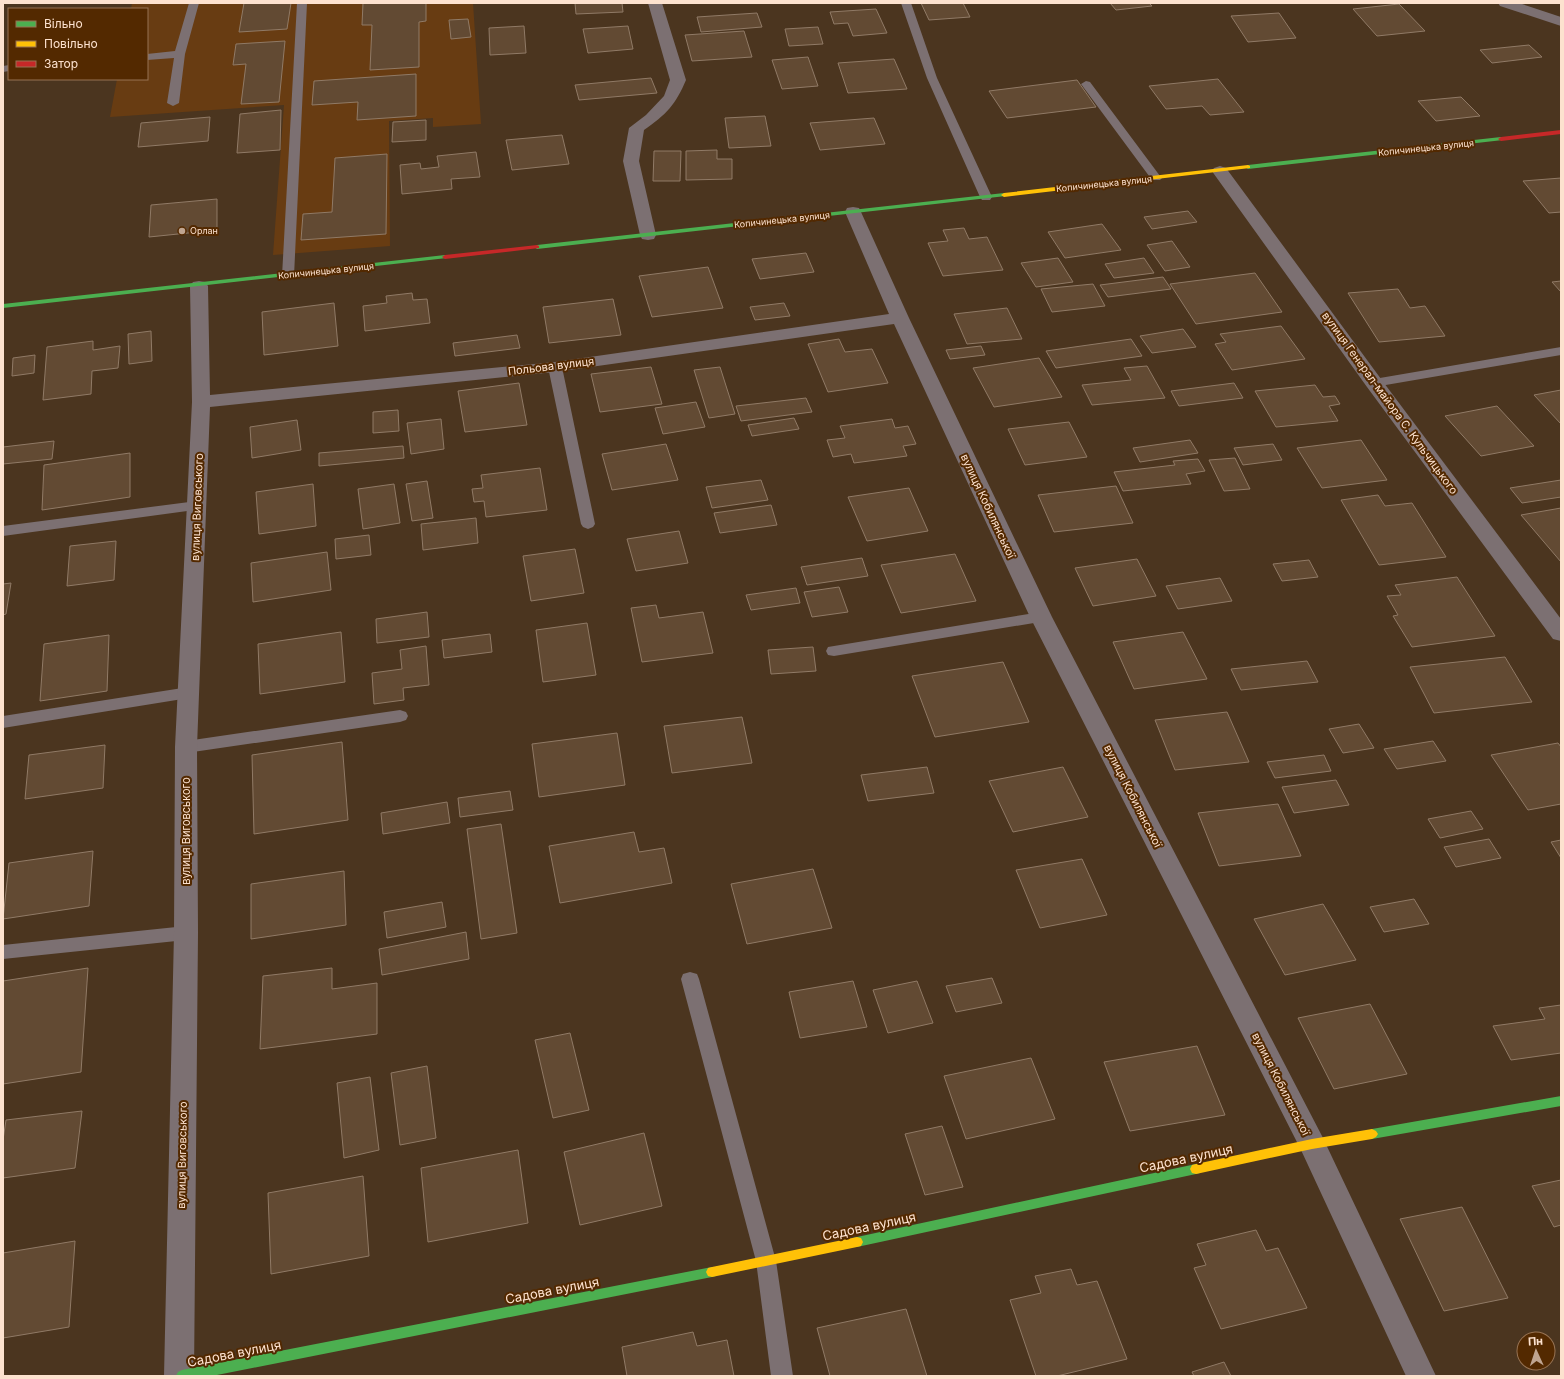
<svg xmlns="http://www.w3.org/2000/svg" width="1564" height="1379" font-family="Inter,sans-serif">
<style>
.built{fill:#683c12}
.building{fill:#624a33;stroke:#907a66}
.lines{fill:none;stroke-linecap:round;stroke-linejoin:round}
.lane{fill:#7c7072;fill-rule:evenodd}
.street{fill:#7c7072;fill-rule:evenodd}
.fast{fill:#4caf50;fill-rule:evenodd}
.slow{fill:#ffc107;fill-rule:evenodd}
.jam{fill:#c62828;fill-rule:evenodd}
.poi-dot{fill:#bfa591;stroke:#532900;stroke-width:1.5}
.labels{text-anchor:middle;stroke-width:4;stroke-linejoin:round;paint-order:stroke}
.far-street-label{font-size:9px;fill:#fde2cf;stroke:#532900}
.far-poi-label{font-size:9px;fill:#fde2cf;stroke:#532900;text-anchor:start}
.street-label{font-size:11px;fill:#fde2cf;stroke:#532900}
.near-street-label{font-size:13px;fill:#fde2cf;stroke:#532900}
</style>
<rect width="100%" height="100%" fill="#4b351f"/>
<!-- built -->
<path class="built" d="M132,3H473L481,124L433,127V118L389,121L390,246L273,255L284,105L110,117L117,79H147V9H131Z"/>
<!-- building -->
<path class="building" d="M244,3H291L287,29L239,32Z
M363,3H426V21L419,22V67L370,70L372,25H362Z
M575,3H622L623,12L576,14Z
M921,3H963L970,17L929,20Z
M1110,3H1149L1152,6L1116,10Z
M1399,4L1425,31L1377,36L1353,9Z
M876,9L887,33L853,36L848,23L834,24L830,12Z
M757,13L762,27L701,32L697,17Z
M1279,13L1296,38L1248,42L1231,16Z
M468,19L471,37L451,39L449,20Z
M524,26L526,53L490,55L489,28Z
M628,26L633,49L588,53L583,29Z
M818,27L823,44L789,46L785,29Z
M744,31L752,57L692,61L685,35Z
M285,41L279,102L241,104L246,64L233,65L236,44Z
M1529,45L1542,57L1492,63L1480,50Z
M808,57L818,86L782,89L772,60Z
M894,59L907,89L848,93L838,63Z
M416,74V116L357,120L358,102L312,105L314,81Z
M651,78L657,93L579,100L575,85Z
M1218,79L1244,112L1210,115L1202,106L1166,109L1149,86Z
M1077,80L1096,107L1007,118L989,91Z
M1461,97L1480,116L1436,121L1418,101Z
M281,110L280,150L237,153L240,114Z
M765,116L771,146L729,148L725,118Z
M210,117L208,141L138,147L141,123Z
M874,118L885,144L820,150L810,123Z
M426,120V140L392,142L393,122Z
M562,135L569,164L512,170L506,140Z
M717,150V159H732V179L686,180V151Z
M654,151H681L680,181H653Z
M476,152L480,177L451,179L452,189L402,194L400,165L420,163L421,169L439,167L437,156Z
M387,154L386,234L301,240L303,214L332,212L335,158Z
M1561,178V212L1549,213L1523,181Z
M217,199V230L149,237L151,205Z
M1188,211L1197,222L1152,229L1144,217Z
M1102,224L1121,250L1065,258L1048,232Z
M964,228L969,239L987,237L1003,270L943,276L928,243L948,241L943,230Z
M1172,241L1190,267L1165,271L1147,245Z
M806,253L814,272L760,279L752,259Z
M1058,258L1073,282L1036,287L1021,263Z
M1144,258L1154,273L1114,278L1105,264Z
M708,267L723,308L652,317L639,276Z
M1255,273L1282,312L1196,324L1170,284Z
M1163,277L1171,289L1108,297L1100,285Z
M1561,281V292L1552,282Z
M1093,284L1105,306L1052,312L1041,289Z
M1398,289L1410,308L1425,306L1445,336L1379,342L1348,293Z
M412,293L413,300L427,299L430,323L365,331L363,306L387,303L386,296Z
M613,299L621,335L549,343L543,307Z
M334,303L338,346L264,355L262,312Z
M784,303L790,316L755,320L750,307Z
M1007,308L1022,339L967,344L954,314Z
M1281,326L1305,359L1232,370L1215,344L1226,342L1220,334Z
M1183,329L1196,347L1152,353L1140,336Z
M151,331L152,361L129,364L128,334Z
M517,335L520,348L455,356L453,343Z
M839,339L845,352L872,349L888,383L828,392L808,344Z
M1131,339L1142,356L1056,368L1046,351Z
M93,341V350L120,346L118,368L92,371L91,394L43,400L47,347Z
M981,346L985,355L950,359L946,350Z
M35,355L34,373L12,376L13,358Z
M1039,358L1062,397L994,407L973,368Z
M1147,366L1165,398L1092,405L1082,385L1131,380L1124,368Z
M651,367L662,404L600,412L591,374Z
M720,367L735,414L709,418L694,370Z
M519,383L527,425L465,432L458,391Z
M1234,383L1243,398L1179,406L1171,391Z
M1315,385L1323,397L1335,396L1340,404L1329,406L1338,421L1276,427L1255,391Z
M1561,390V424L1534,395Z
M806,398L812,412L741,421L736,406Z
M696,402L705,427L663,434L655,408Z
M1497,406L1534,446L1481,456L1445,416Z
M398,410L399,431L373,433V412Z
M794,418L799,429L752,436L748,425Z
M441,419L444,449L411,454L407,423Z
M892,419L895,428L908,426L916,444L903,446L907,456L854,463L851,454L833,457L827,440L845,438L840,426Z
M297,420L301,450L252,458L250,427Z
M1069,422L1087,457L1025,465L1008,429Z
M1190,440L1198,453L1140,462L1133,448Z
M1361,440L1387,480L1322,488L1297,448Z
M54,441L52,459L3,464V447Z
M666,444L678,480L612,490L602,454Z
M1273,444L1282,460L1243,465L1234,448Z
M403,446L404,458L319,466V453Z
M130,453V497L42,510L44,465Z
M1235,458L1250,489L1224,491L1209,460Z
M1198,459L1205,471L1186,474L1191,484L1123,491L1114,472L1175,465L1173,461Z
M540,468L547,510L486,517L484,501L474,502L472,489L483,488L481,475Z
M761,480L768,500L712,508L706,487Z
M1561,480V497L1522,503L1510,488Z
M427,481L433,518L412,521L406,484Z
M313,484L316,526L259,534L256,492Z
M394,484L400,523L363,529L358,489Z
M1116,486L1133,523L1054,532L1038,495Z
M909,488L928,531L867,541L848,497Z
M1378,495L1385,506L1412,503L1446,557L1379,565L1341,500Z
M771,505L777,525L720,533L714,513Z
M1561,508V562L1521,515Z
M476,518L478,543L423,550L421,524Z
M679,531L688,563L636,571L627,539Z
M369,535L371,555L336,559L335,539Z
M116,541L114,580L67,586L70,546Z
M575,549L584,593L531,601L523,556Z
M327,552L331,590L253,602L251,563Z
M955,554L976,601L901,613L881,565Z
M862,558L868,576L807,585L801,567Z
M1137,559L1156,596L1093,606L1075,568Z
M1309,560L1318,577L1282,581L1273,564Z
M1457,577L1495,636L1412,647L1393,616L1398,615L1387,596L1401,595L1395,585Z
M1220,578L1232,601L1178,609L1166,586Z
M11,583L6,614L3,615V584Z
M839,587L848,612L812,617L804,592Z
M796,588L800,603L751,610L746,595Z
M656,605L659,618L703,612L713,653L642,662L631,608Z
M427,612L429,637L377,643L376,619Z
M587,623L596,675L543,682L536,630Z
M341,632L345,682L260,694L258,644Z
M1183,632L1207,679L1134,689L1113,642Z
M490,634L492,652L444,658L442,640Z
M109,635L107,691L40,701L44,644Z
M426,646L429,685L403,688L404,700L374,704L372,673L402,669L400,650Z
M813,647L816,671L771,674L768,650Z
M1505,657L1532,702L1434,713L1410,667Z
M1307,661L1318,682L1241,690L1231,669Z
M1003,662L1029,722L935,737L912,676Z
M1227,712L1249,762L1175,770L1155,720Z
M742,717L752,763L672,773L664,726Z
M1359,724L1374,748L1343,753L1329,729Z
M617,733L625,785L539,797L532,744Z
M1433,741L1446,761L1397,769L1384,749Z
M342,742L348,820L254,834L252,755Z
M1558,743L1561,747V804L1528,810L1491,755Z
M105,745L103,788L25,799L29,755Z
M1324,755L1331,771L1275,778L1267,762Z
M927,767L934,793L868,801L861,775Z
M1063,767L1088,817L1013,832L989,781Z
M1336,780L1349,805L1294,813L1282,787Z
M510,791L513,810L460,817L458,798Z
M447,802L450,823L383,834L381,813Z
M1278,804L1301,856L1219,866L1198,813Z
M1471,811L1483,829L1440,838L1428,819Z
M501,824L517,933L481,939L467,829Z
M634,832L639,852L664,848L672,883L560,903L549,846Z
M1489,839L1501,858L1456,867L1444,847Z
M1561,840V858L1551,842Z
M93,851L89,906L3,919L9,863Z
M1082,859L1107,915L1040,928L1016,870Z
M813,869L832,928L747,944L731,884Z
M344,871L346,925L251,939V884Z
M1414,899L1429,924L1384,932L1370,907Z
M442,902L446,927L387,938L384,912Z
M1323,904L1356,960L1285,975L1254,919Z
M466,932L469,959L382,975L379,949Z
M88,968L81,1072L3,1084V981Z
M332,968V989L377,983V1034L260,1049L263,976Z
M992,978L1002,1003L956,1012L946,986Z
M853,981L867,1027L800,1038L789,992Z
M917,981L933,1023L888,1033L873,990Z
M1370,1004L1407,1074L1334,1089L1298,1018Z
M1561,1005V1053L1511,1060L1493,1026L1545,1019L1539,1008Z
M570,1033L589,1110L553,1118L535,1040Z
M1197,1046L1225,1115L1130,1131L1104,1062Z
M1031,1058L1055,1119L966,1139L944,1076Z
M427,1066L436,1138L400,1145L391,1073Z
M370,1077L379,1150L344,1158L337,1083Z
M82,1111L75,1168L3,1178V1140L6,1120Z
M942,1126L963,1187L925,1195L905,1134Z
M644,1133L662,1206L580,1225L564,1152Z
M518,1150L528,1223L428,1242L421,1168Z
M363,1176L369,1256L271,1274L268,1193Z
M1561,1180V1225L1554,1227L1532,1186Z
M1462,1207L1508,1298L1444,1311L1400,1219Z
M1256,1230L1266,1251L1278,1248L1307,1308L1221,1329L1194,1268L1206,1265L1197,1244Z
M75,1241L69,1327L3,1338V1253Z
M1071,1269L1077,1285L1097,1281L1127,1359L1057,1376H1036L1010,1300L1041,1293L1035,1276Z
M906,1309L927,1376H830L817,1328Z
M693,1332L697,1346L727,1340L734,1376H627L622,1347Z
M1224,1362L1231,1376H1194L1192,1372Z"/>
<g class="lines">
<!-- lane -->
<path class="lane" d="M189,3H199L185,54L179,103L173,106L167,103L174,58L147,60V54L175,51Z
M297,3H307L294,276L292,279H284L282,276Z
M901,3H911L937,78L992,197L990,200H982L980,197L927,78Z
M9,65V71L3,72V66Z
M1086,81L1090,82L1160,176L1162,178L1160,180H1152L1081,84Z
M1561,347V355L1374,387L1369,386L1367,383L1369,380L1374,379Z
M555,363L560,364L562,367L595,524L593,527L588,529L583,527L581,524L548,367L550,364Z
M197,501L202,503L204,506L202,509L3,536V526Z
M1041,612L1046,613L1049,617L1046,621L834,656L828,655L826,651L828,647L834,646Z
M189,687L195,689L197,693L195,697L3,728V716Z
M400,710L406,712L408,716L406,720L400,722L186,753L180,751L178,747L180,743L186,741Z
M186,926L192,928L195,933L192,938L186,940L3,959V945Z
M690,972L697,974L699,979L776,1261L793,1376H771L756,1261L681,979L683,974Z"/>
<!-- street -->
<path class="street" d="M648,3H662L686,80C676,104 666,115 644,130L639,161L656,235L654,239L648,240L642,239L640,235L623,161L629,128L646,115L664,96L670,80Z
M1498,3H1519L1561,17V26L1500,6Z
M1220,166L1226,168L1381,379L1561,619V641L1553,639L1367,387L1214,174L1212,171L1214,168Z
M853,207L859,208L861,212L909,318L1052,617L1322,1136L1436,1376H1406L1301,1150L1030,617L894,324L555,372L210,407L197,747L198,933L194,1376H164L174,933L175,747L192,402L190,286L193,282L199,281L205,282L208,286L210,395L555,362L889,314L845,212L847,208Z"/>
<!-- fast -->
<path class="fast" d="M1501,137L1503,138V140L1248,169L1245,167L1248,165Z
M1004,193L1006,194V196L537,249L534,247L537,245Z
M445,255L448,257L447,258L3,308V304Z
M1561,1096V1106L1372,1139L1368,1137L1366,1134L1368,1131L1372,1129Z
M1196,1164L1200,1165L1202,1169L1200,1173L1196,1174L857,1247L853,1246L851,1242L853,1238L857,1237Z
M712,1267L716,1268L718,1272L716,1276L712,1277L212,1376H176L178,1372L182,1370Z"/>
<!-- slow -->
<path class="slow" d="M1248,165L1250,166V168L1004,197L1001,195L1004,193Z
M1372,1129L1376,1131L1378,1134L1376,1137L1372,1139L1312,1149L1196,1174L1192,1173L1190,1169L1192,1165L1196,1164L1312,1139Z
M857,1237L861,1238L863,1242L861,1246L857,1247L712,1277L708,1276L706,1272L708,1268L712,1267Z"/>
<!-- jam -->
<path class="jam" d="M1561,130V134L1501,141L1498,139L1501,137Z
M537,245L539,246V248L445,259L442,257L445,255Z"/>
</g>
<!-- markers -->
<circle class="poi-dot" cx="182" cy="231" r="4"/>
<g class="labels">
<!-- far-street labels -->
<g class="far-street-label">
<text transform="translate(1426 148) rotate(-6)" y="3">Копичинецька вулиця</text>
<text transform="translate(1104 184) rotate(-6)" y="3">Копичинецька вулиця</text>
<text transform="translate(782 220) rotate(-6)" y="3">Копичинецька вулиця</text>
<text transform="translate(326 271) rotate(-6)" y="3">Копичинецька вулиця</text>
</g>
<!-- far-poi labels -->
<g class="far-poi-label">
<text x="190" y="234">Орлан</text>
</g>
<!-- street labels -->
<g class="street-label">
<text transform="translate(551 366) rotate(-7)" y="4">Польова вулиця</text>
<text transform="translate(1390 403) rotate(54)" y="4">вулиця Генерал-майора С. Кульчицького</text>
<text transform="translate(988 506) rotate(65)" y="4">вулиця Кобилянської</text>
<text transform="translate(197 507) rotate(-88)" y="4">вулиця Виговського</text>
<text transform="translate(1133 796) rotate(63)" y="4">вулиця Кобилянської</text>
<text transform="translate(186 831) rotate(-90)" y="4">вулиця Виговського</text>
<text transform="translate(1281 1084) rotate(63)" y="4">вулиця Кобилянської</text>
<text transform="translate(182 1155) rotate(-89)" y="4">вулиця Виговського</text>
</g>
<!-- near-street labels -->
<g class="near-street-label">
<text transform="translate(1186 1158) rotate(-12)" y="5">Садова вулиця</text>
<text transform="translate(869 1226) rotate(-12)" y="5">Садова вулиця</text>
<text transform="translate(552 1290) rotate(-11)" y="5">Садова вулиця</text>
<text transform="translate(234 1353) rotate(-11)" y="5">Садова вулиця</text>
</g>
</g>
<!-- border -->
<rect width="1564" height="1379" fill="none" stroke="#fde2cf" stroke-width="8"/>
<!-- legend -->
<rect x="8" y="8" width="140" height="72" fill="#532900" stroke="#977353"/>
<rect x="16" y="21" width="20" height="6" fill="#4caf50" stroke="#977353"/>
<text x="44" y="28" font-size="12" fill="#fde2cf">Вільно</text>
<rect x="16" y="41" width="20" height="6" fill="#ffc107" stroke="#977353"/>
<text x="44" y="48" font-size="12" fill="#fde2cf">Повільно</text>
<rect x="16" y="61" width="20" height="6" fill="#c62828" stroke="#977353"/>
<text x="44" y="68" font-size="12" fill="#fde2cf">Затор</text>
<!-- north arrow -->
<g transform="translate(1536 1351) rotate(357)"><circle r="19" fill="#532900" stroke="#977353"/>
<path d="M0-3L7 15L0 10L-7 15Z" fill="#bfa591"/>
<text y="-6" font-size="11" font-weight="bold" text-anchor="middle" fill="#fde2cf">Пн</text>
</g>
</svg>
